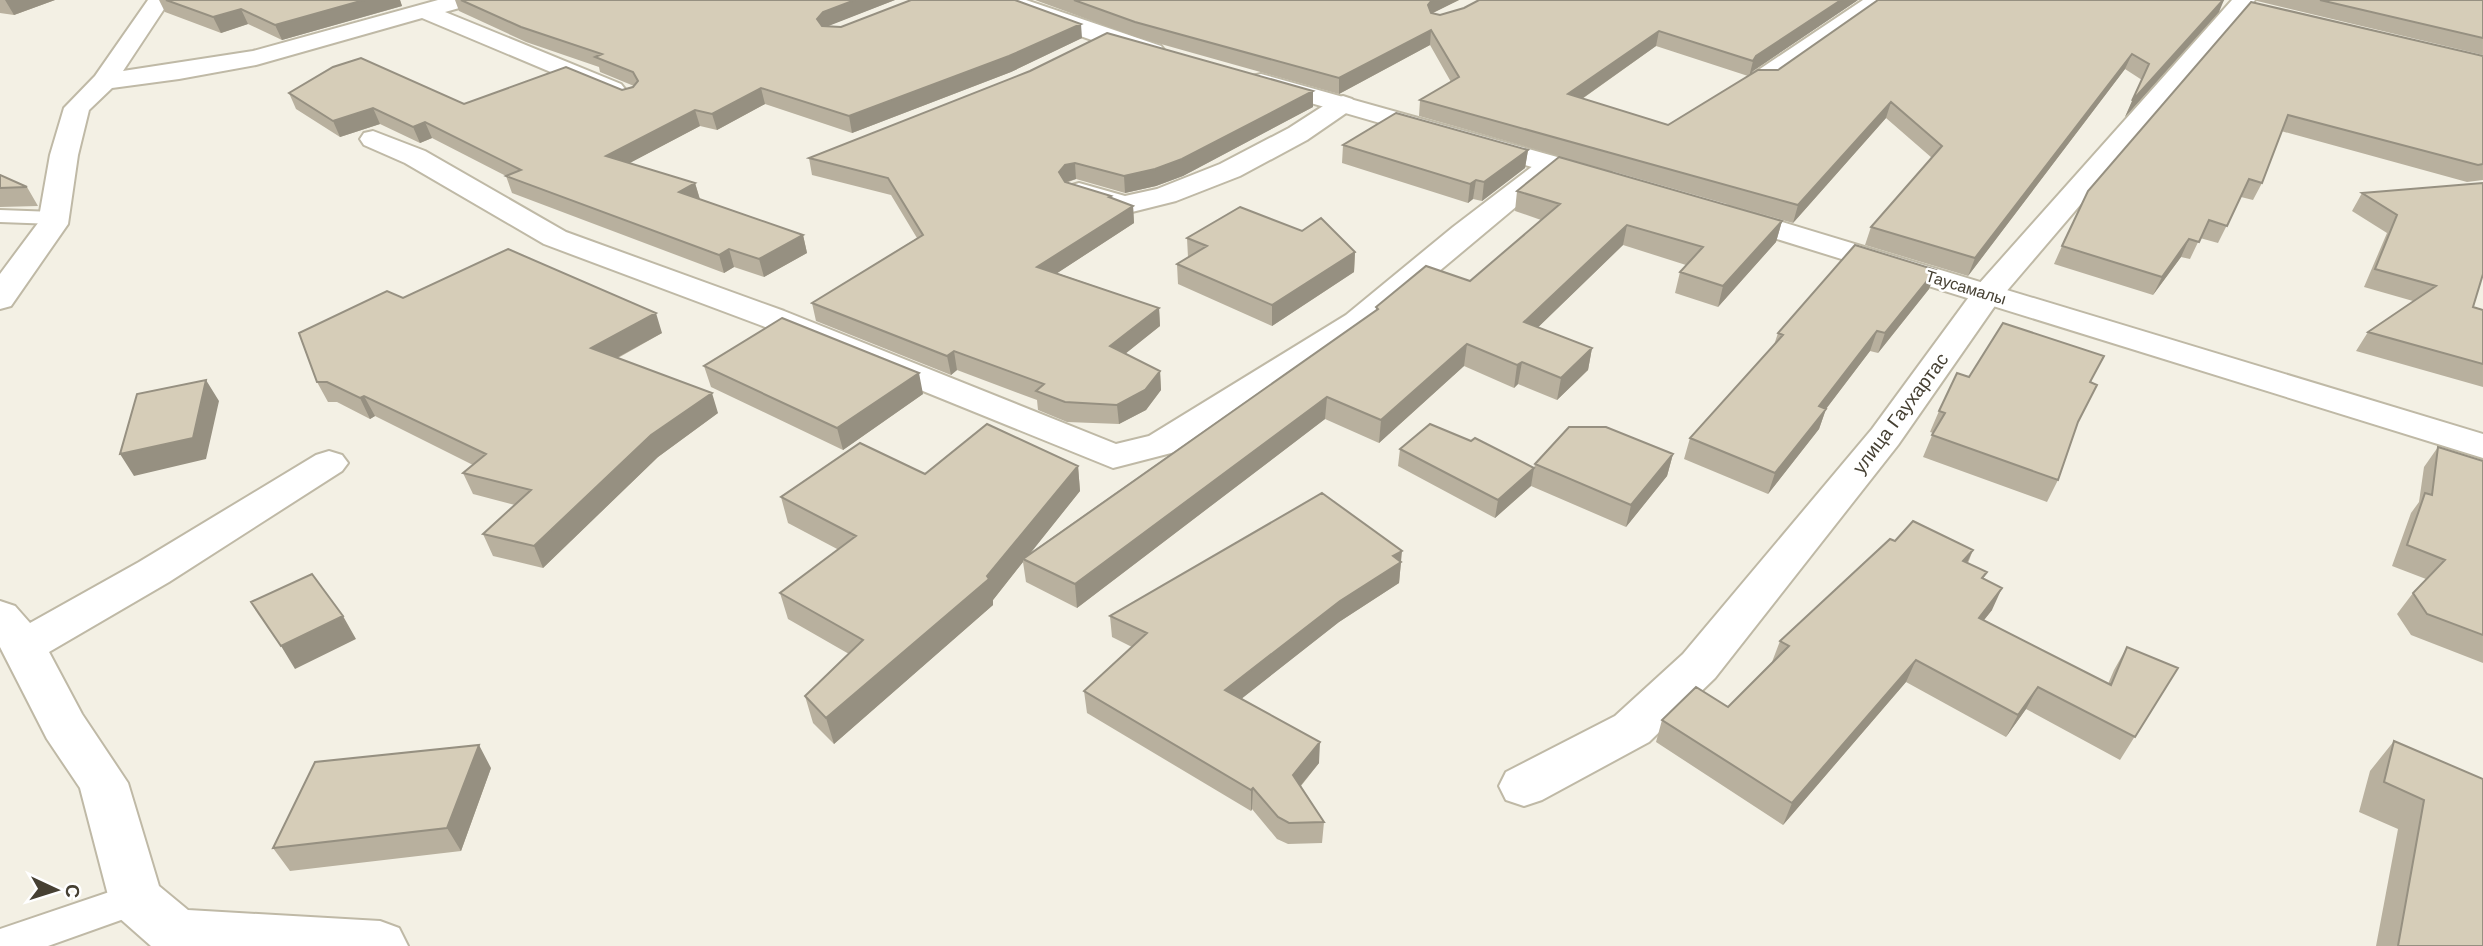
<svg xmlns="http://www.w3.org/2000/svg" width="2483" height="946" font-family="Arial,sans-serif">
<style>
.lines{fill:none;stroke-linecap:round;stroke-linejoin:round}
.service-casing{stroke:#bfb9a6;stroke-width:4}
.minor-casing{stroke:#bfb9a6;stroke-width:4}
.tertiary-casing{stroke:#bfb9a6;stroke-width:4}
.service{fill:#fff;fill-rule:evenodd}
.minor{fill:#fff;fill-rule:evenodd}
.tertiary{fill:#fff;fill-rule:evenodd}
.wall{fill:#b8b09e;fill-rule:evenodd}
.shaded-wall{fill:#969081}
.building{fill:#d6cdb8;stroke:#969081;stroke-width:2}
.labels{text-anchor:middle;stroke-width:5;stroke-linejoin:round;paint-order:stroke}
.far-street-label{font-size:16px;fill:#464033;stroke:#fff}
.street-label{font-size:19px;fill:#464033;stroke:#fff}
</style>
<rect width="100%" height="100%" fill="#f3f0e4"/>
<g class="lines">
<defs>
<path id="service" d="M0,210L54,212L61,214L64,218L61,222L54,224L0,222Z
M136,883L149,888L154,899L149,910L48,946H0V929Z"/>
<path id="minor" d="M148,0H170L123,71L253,51L438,0H473L470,5L445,12L621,84L625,89L621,94L612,97L603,94L422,18L256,65L179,79L112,88L89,110L78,155L68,224L11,306L0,309V274L38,223L50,155L64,108L95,76Z
M1863,0H1890L1772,83L1763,85L1754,83L1751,78L1754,73Z
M2232,0H2255L1999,300L1898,445L1715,678L1649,742L1542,800L1524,806L1506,800L1499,786L1506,772L1615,716L1683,654L1872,429L1977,286Z
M1343,96L1352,99L1356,104L1352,109L1307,140L1240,176L1176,201L1124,214L1069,198L1065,192L1069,186L1079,183L1125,196L1157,189L1220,164L1289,128L1334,99Z
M373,131L425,151L566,232L784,311L1116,444L1149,436L1346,315L1453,227L1542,159L1552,157L1562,159L1566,165L1370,329L1175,452L1113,468L760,325L544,244L405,163L364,145L360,139L364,133Z
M329,451L342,455L348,463L342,471L169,582L49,652L82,714L128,783L159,886L188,910L380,921L399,928L408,946H151L117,916L109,899L80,788L47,739L0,647V601L15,606L30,623L139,562L316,455Z"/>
<path id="tertiary" d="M995,0H1026L1161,46L1165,51L1161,56C1139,62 1026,15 998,5Z
M1261,74L1611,172L1615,178L1611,184L1601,186L1591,184L1252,86L1249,81L1252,76Z
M1729,206L2483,434V458L1719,221L1714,215L1719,209Z"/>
</defs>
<!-- service casing -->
<use href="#service" class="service-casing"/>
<!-- minor casing -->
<use href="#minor" class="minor-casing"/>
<!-- tertiary casing -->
<use href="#tertiary" class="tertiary-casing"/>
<!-- service -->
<use href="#service" class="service"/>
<!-- minor -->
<use href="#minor" class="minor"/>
<!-- tertiary -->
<use href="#tertiary" class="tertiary"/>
</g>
<!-- wall -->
<path class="wall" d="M0,0H55L14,15L0,13Z
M159,0H400L402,6L282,40L248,24L221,33L165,12Z
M455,0H895L827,26L1082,38L1011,72L852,133L765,104L717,130L700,126L629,163L695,183L700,199L803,235L807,253L764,277L734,267L724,273L512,193L506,176L432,138L420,143L380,124L340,137L296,109L289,93L464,104L622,90L634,86L600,72L599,67L526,42L459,11Z
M1035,0H1459L1432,13L1440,15L1858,0L1753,71L1749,76L1778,70L2219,12L2125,117L2142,80L2125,69L1968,276L1865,245L1871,227L1932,158L1886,118L1793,223L1419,116L1420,100L1451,82L1430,45L1339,94L1136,37ZM1656,46L1748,76L1668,125L1582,99Z
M2256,0H2483V55L2257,1Z
M2251,2L2483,56V180L2467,182L2281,131L2262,183L2253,200L2241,197L2218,243L2200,238L2190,259L2181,257L2153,295L2054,264L2062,246Z
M1313,107L1183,176L1156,186L1125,193L1076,179L1066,183L1133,206L1134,223L1057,273L1159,308L1160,326L1125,354L1160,371L1161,390L1146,410L1119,424L1067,422L1038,410L1037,400L957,370L951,375L816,321L812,303L917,238L891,195L812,175L809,158Z
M1343,145L1528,150L1525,168L1482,201L1473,199L1468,203L1342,163Z
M0,175L27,187L38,206L0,207Z
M2483,183L2473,307L2483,310V387L2356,351L2368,332L2413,301L2364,287L2387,233L2352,211L2362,193Z
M1517,191L1782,221L1776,242L1718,307L1675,293L1680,272L1686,265L1623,245L1538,327L1592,348L1588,370L1557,400L1518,384L1514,388L1464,366L1379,443L1325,419L1077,608L1026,582L1023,562L993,600V605L834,744L813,723L805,696L849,654L788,619L780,593L839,550L788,523L781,497L925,474L1078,466L1080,491L1030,553L1376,310V307L1470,281L1541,220L1515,211Z
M1187,238L1355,252L1354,272L1272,326L1178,284L1177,264L1188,257Z
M1936,270L1929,289L1878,353L1870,351L1826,409L1819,429L1768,494L1684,459L1690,438L1774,345L1778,333Z
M403,298L662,333L618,358L718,413L658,457L543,568L493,556L483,534L515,505L473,494L463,473L473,465L375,416L370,419L337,402H328L317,382Z
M704,366L923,394L843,450L711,387Z
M1969,377L2091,382L2078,422L2058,480L2047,502L1923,457L1933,433L1930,432L1939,411Z
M2438,447L2483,461V663L2411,635L2397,614L2413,593L2426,579L2392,566L2411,513L2419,502L2424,467Z
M1400,449L1534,468L1535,464L1673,454L1667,476L1626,527L1531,486L1495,518L1398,466Z
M1895,541L1973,550L1968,563L1987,572L1983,579L1992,610L1984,620L2108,684L2114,670L2127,647L2178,668L2120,760L2026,709L2006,737L1906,682L1783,825L1656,742L1662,720L1728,707L1772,662L1780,641Z
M1401,562L1399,583L1339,622L1242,698L1319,763L1301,786L1324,822L1322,843L1288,844L1277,839L1252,809L1251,811L1087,713L1084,691L1132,647L1112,637L1110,616Z
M2394,741L2483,779V946H2376L2398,829L2359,812L2370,771Z
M491,768L461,851L290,871L273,848Z"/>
<!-- shaded-wall -->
<path class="shaded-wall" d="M5,0H55L14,15Z
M364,0H400L402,6L282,40L275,25Z
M855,0H895L826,27L820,34L817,19L823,12Z
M1432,0H1459L1431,14L1428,5Z
M1841,0H1858L1753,71L1749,77L1753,61L1756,56Z
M2223,0H2224L2219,12L2125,117L2132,101Z
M241,9L248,24L221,33L213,17Z
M1081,24L1082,38L1011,72L852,133L849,116Z
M1431,30L1430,45L1339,94V78Z
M1659,31L1656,46L1566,110L1568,94Z
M2132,54L2125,69L1968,276L1975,258Z
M761,88L765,104L717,130L712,114Z
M1313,91V107L1183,176L1156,186L1125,193L1124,176Z
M1891,102L1886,118L1793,223L1798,205Z
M373,108L380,124L340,137L333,121Z
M695,110L700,126L611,173L606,156Z
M425,122L432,138L420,143L413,127Z
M1528,150L1525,168L1482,201L1484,182Z
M1075,163L1076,179L1066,182L1061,190L1059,172L1065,165Z
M1476,180L1473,199L1468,203L1470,184Z
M695,183L700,200L679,192Z
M1133,206L1134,223L1039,285L1037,267Z
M1782,221L1776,242L1718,307L1723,286Z
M1627,225L1623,245L1521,344L1524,322Z
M803,235L807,253L764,277L759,259Z
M2189,239L2181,257L2153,295L2162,277Z
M729,249L734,267L724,273L719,255Z
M1355,252L1354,272L1272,326V305Z
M1936,270L1929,289L1878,353L1885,333Z
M1159,308L1160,326L1111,365L1110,346Z
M656,313L662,333L598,368L591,348Z
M1877,331L1870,351L1816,422L1826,409L1819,429L1768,494L1775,473L1819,406Z
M1467,344L1464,366L1379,443L1381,420Z
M1592,348L1588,370L1557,400L1561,378Z
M954,351L957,370L951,375L947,356Z
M1522,362L1518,384L1514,388L1517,365Z
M1160,371L1161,390L1146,410L1119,424L1117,405Z
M919,373L923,394L843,450L837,428Z
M206,380L219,401L206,459L134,476L120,454Z
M712,393L718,413L658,457L543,568L534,546L651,435Z
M364,396L375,416L370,419L360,398Z
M1327,397L1325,419L1077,608L1075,584Z
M1673,454L1667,476L1626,527L1631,505Z
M1078,466L1080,491L1025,560L1023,559V562L993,600V605L834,744L826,718L987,576Z
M1534,468L1531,486L1495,518L1498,500Z
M1973,550L1963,571V561Z
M1402,551L1399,583L1339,622L1226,711L1225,690L1393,556Z
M2002,588L1992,610L1968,640L1979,618Z
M343,616L356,639L295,669L281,646Z
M1916,660L1906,682L1783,825L1792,803Z
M2038,687L2026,709L2006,737L2018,715Z
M1320,742L1319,763L1292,796L1293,775Z
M479,745L491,768L461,851L447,828Z
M1253,788L1252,809L1251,811V790Z"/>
<!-- building -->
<path class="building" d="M166,0H364L275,25L241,9L213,17Z
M461,0H855L823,12L817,19L822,26L841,27L911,0H1015L1081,24L1009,56L849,116L761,88L712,114L695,110L606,156L695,183L679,192L803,235L759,259L729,249L719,255L506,176L521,170L425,122L413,127L373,108L333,121L289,93L333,67L361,58L464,104L566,67L622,90L633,87L638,81L633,72L595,57L602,54L521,27Z
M1074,0H1432L1428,5L1431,13L1440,15L1464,8L1479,0H1841L1756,56L1753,61L1659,31L1568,94L1668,125L1758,70H1778L1878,0H2223L2132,101L2149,64L2132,54L1975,258L1871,227L1942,146L1891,102L1798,205L1420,100L1459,77L1431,30L1339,78L1135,22Z
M2320,0H2483V38Z
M2251,2L2483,56V164L2478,165L2288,115L2262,183L2249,179L2227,226L2209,220L2199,242L2189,239L2162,277L2062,246L2088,191Z
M1107,33L1313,91L1182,159L1155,169L1124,176L1075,163L1065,165L1059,172L1065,182L1111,196L1109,197L1133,206L1037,267L1159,308L1110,346L1160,371L1145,390L1117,405L1065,402L1036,391L1044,384L954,351L947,356L812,303L923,235L888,178L809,158L1030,71Z
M1396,113L1528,150L1484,182L1476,180L1470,184L1343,145Z
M1559,157L1782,221L1723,286L1680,272L1703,247L1627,225L1524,322L1592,348L1561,378L1522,362L1517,365L1467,344L1381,420L1327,397L1075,584L1023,559L1378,309L1376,307L1426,266L1470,281L1560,204L1517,191Z
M0,175L27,187L0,188Z
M2483,183V274L2473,307L2483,310V364L2368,332L2436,286L2375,269L2397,215L2362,193Z
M1240,207L1302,231L1321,218L1355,252L1272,305L1177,264L1207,246L1187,238Z
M1855,245L1936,270L1885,333L1877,331L1819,406L1826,409L1775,473L1690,438L1783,335L1778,333Z
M508,249L656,313L591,348L712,393L651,435L534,546L483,534L531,490L463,473L486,454L364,396L360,398L327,382H317L299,333L387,291L403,298Z
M782,318L919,373L837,428L704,366Z
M2003,323L2104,356L2090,382L2097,385L2078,422L2058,480L1932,435L1945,413L1939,411L1957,373L1969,377Z
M206,380L193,438L120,454L137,394Z
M987,424L1078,466L987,576L989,579L826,718L805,696L863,640L780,593L856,536L781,497L860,443L925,474Z
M1430,424L1471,441L1475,438L1534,468L1498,500L1400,449Z
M1569,427H1606L1673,454L1631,505L1535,464Z
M2438,447L2483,461V635L2427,614L2413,593L2445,560L2407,545L2425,493L2432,495Z
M1322,493L1402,551L1393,556L1401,562L1340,601L1225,690L1320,742L1293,775L1324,822L1289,823L1278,817L1253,788L1251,790L1084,691L1147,633L1110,616Z
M1913,521L1973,550L1963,561L1987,572L1982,578L2002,588L1979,618L2111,685L2127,647L2178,668L2135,737L2038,687L2018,715L1916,660L1792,803L1662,720L1696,687L1728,707L1789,646L1780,641L1890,539L1895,541Z
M312,574L343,616L281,646L251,602Z
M2394,741L2483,779V946H2398L2424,800L2384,782Z
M479,745L447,828L273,848L315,762Z"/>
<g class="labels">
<!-- far-street labels -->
<g class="far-street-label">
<text transform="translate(1966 287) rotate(17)" y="6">Таусамалы</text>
</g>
<!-- street labels -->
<g class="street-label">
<text transform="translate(1900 413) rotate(-53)" y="7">улица Гаухартас</text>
</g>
</g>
<!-- north arrow -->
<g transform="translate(56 890) rotate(94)" stroke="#ffffff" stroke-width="5" paint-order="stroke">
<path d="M0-5L12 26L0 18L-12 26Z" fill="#464033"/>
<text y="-10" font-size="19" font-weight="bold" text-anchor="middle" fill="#464033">С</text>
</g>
</svg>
